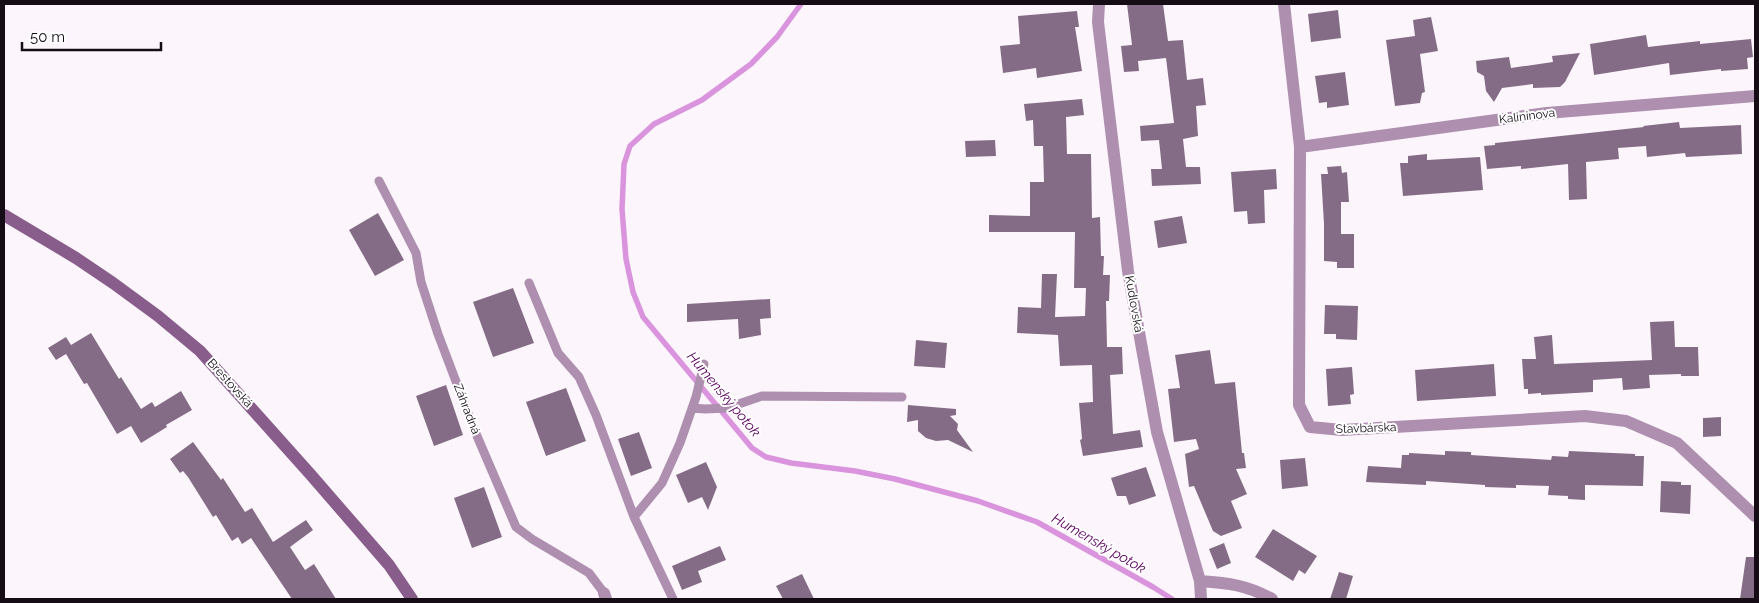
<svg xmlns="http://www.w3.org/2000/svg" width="1759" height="603" font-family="Raleway,sans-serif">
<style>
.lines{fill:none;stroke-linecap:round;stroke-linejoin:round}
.stream{stroke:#da94dd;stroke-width:5.5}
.building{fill:#856c86}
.lane{stroke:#ae8faf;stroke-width:9}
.street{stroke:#ae8faf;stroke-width:12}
.secondary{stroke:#895d8b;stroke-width:12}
.labels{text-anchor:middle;stroke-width:4;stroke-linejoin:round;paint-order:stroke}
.street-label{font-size:12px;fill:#150c16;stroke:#fff}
.water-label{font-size:14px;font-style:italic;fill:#5a0060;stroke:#fff}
</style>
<rect width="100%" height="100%" fill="#fcf6fc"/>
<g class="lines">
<!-- stream -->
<path class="stream" d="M801,4L777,37L751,64L702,100L654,124L630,146L624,164L622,209L626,259L633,292L643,317L752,448L766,457L791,463L855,471L895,479L978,501L1037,522L1153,587L1172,599"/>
</g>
<!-- building -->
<path class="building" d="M1127,4H1163L1168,41L1183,40L1187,80L1203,78L1206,105L1196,106L1198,136L1183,139L1186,167H1200L1201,184L1152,186L1151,169H1162L1159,140L1141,141L1140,126L1174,123L1166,58L1138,61L1139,71L1124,72L1121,46L1132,45Z
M1338,10L1341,38L1311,42L1308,14Z
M1077,11L1079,27H1075L1082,71L1037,78L1036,68L1003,73L1000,46L1020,44L1018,16Z
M1431,17L1438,51L1420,54L1425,92L1422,93L1420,103L1395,106L1386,40L1415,36L1413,20Z
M1646,35L1648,47L1700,41V44L1751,39L1753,57L1747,58L1748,69L1721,71V69L1670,75L1669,63L1594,75L1590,44Z
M1580,53L1565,82L1560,87L1533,88V84L1502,88L1494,102L1486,91L1484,76L1477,72L1476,61L1509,57L1511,68L1553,62L1552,56Z
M1345,72L1349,105L1327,108V102L1319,103L1315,76Z
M1082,99L1084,115L1066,117L1067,154H1091L1092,218L1100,217L1101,256H1104L1103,275H1110L1109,301H1106L1107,347H1122L1123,374L1110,375L1113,434L1140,430L1143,447L1083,456L1080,440L1082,439L1079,403L1093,402L1092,365L1060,366L1058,335L1017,333L1018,307L1041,308L1042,274H1057L1055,317L1085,316L1086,288H1074L1075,232H989V215L1030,216V182H1044L1043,146H1034L1033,120L1026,121L1024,104Z
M1679,122L1680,128L1741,125L1742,154L1686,157L1685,153L1647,157L1646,146L1618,148L1619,159L1586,162L1587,199L1569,200L1568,164L1521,169V166L1487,169L1484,146L1495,145V143L1644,127L1643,126Z
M995,140L996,156L966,157L965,141Z
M1427,154V160L1480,157L1483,190L1403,196L1400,163H1408V156Z
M1341,166L1342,173L1347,172L1349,202H1341V234H1354V268H1337V262L1324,261V224L1321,174H1328L1327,167Z
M1276,169L1277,189L1264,190L1265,223L1248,224L1247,211L1234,212L1231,172Z
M378,213L404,260L375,276L349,230Z
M1182,216L1187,243L1158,248L1154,221Z
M513,288L534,343L493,357L473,302Z
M770,299L771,318L760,319L761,335L739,339L738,319L687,322V304Z
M1325,305L1358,306L1357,340L1336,339V334H1324Z
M1674,321L1675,347H1698L1699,376H1681V374L1649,375L1650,388L1623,390L1622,378L1593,380V392L1541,395V393L1528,394V389H1524L1522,359H1536L1534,337L1552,335L1554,364L1652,360L1650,322Z
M91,333L119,379L121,377L141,409L152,402L155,407L181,391L192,410L166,425L167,427L141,443L131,426L117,434L87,383L84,384L66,354L56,360L48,348L66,337L71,345Z
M916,340L947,343L945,368L914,366Z
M1210,350L1215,384L1235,382L1242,453H1244L1246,468L1236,469L1247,494L1231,501L1242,528L1221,536L1213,531L1194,486L1189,487L1185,454L1199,449L1196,439L1174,442L1168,389L1180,388L1175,355Z
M1494,364L1496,396L1417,401L1415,370Z
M1352,367L1354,394L1350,395L1351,404L1328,406L1326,369Z
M446,385L463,435L434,446L416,396Z
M566,388L586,441L546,456L526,402Z
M908,405L956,409V415L950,416L958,424L957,430L973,452L948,440L936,441L926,438L918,431V420L907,422Z
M1721,417V436L1703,437V418Z
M639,432L652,468L631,476L618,439Z
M193,442L221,480L223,478L245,512L252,508L273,542L306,520L313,530L290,547L305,570L314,564L336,599H292L251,538L242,544L238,537L232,541L216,515L213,517L188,477L183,471L180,473L170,459Z
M1445,451L1471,452V455L1551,460L1552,456L1568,457L1569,451L1635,454V456H1644L1643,486L1585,485V500L1568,499V496L1548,495L1549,486L1516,485V488L1485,487V485L1426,481V485L1366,482L1368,466L1401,468L1402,455H1409V453L1445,455Z
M1305,458L1308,486L1282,489L1280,460Z
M706,462L717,487L708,510L702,497L688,503L676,475Z
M1146,467L1156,496L1129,505L1126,496H1117L1111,478Z
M1661,481L1681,482V485H1691L1690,514L1660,512Z
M484,487L502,537L472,548L454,498Z
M1273,529L1317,556L1305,574L1299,570L1293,581L1255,557Z
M1224,543L1231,563L1217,569L1209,549Z
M720,546L726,560L698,571L702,582L682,590L672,566Z
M1746,557H1755V599H1740Z
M1339,572L1353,576L1346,599H1330Z
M802,574L814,599H783L776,586Z"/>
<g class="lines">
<!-- lane -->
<path class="lane" d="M379,181L416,253L421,282L438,334L474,429L516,527L532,539L589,573L604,593
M529,283L558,353L579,377L596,415L634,517L673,599
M692,408L705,409L727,408L762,396L902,397
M634,517L662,483L680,443L696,397L704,364"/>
<!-- street -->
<path class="street" d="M1099,4L1098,22L1128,271L1157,432L1200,581L1201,599
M1284,4L1300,147L1299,405L1310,427L1342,430L1585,416L1626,421L1677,443L1755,516
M1300,147L1547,113L1755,96
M1200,581C1228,583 1247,585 1272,599
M604,593L606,599"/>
<!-- secondary -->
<path class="secondary" d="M4,215L76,258L113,283L158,316L200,351L311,475L389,565L412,599"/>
</g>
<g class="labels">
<!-- street labels -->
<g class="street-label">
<text transform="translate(1527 116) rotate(-7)" y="4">Kalininova</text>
<text transform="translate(1134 304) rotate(80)" y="4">Kudlovská</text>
<text transform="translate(230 383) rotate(48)" y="4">Brestovská</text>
<text transform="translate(467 409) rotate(69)" y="4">Záhradná</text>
<text transform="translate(1366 428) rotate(-2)" y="4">Stavbárska</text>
</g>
<!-- water labels -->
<g class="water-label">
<text transform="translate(724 394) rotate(50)" y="5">Humenský potok</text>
<text transform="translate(1099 543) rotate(30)" y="5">Humenský potok</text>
</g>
</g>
<!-- border -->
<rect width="1759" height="603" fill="none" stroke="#150c16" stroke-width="10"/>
<!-- scale -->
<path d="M22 42v8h139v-8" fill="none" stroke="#150c16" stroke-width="2.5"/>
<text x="30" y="42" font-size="15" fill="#150c16" stroke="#ffffff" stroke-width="4" paint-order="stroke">50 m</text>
</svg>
